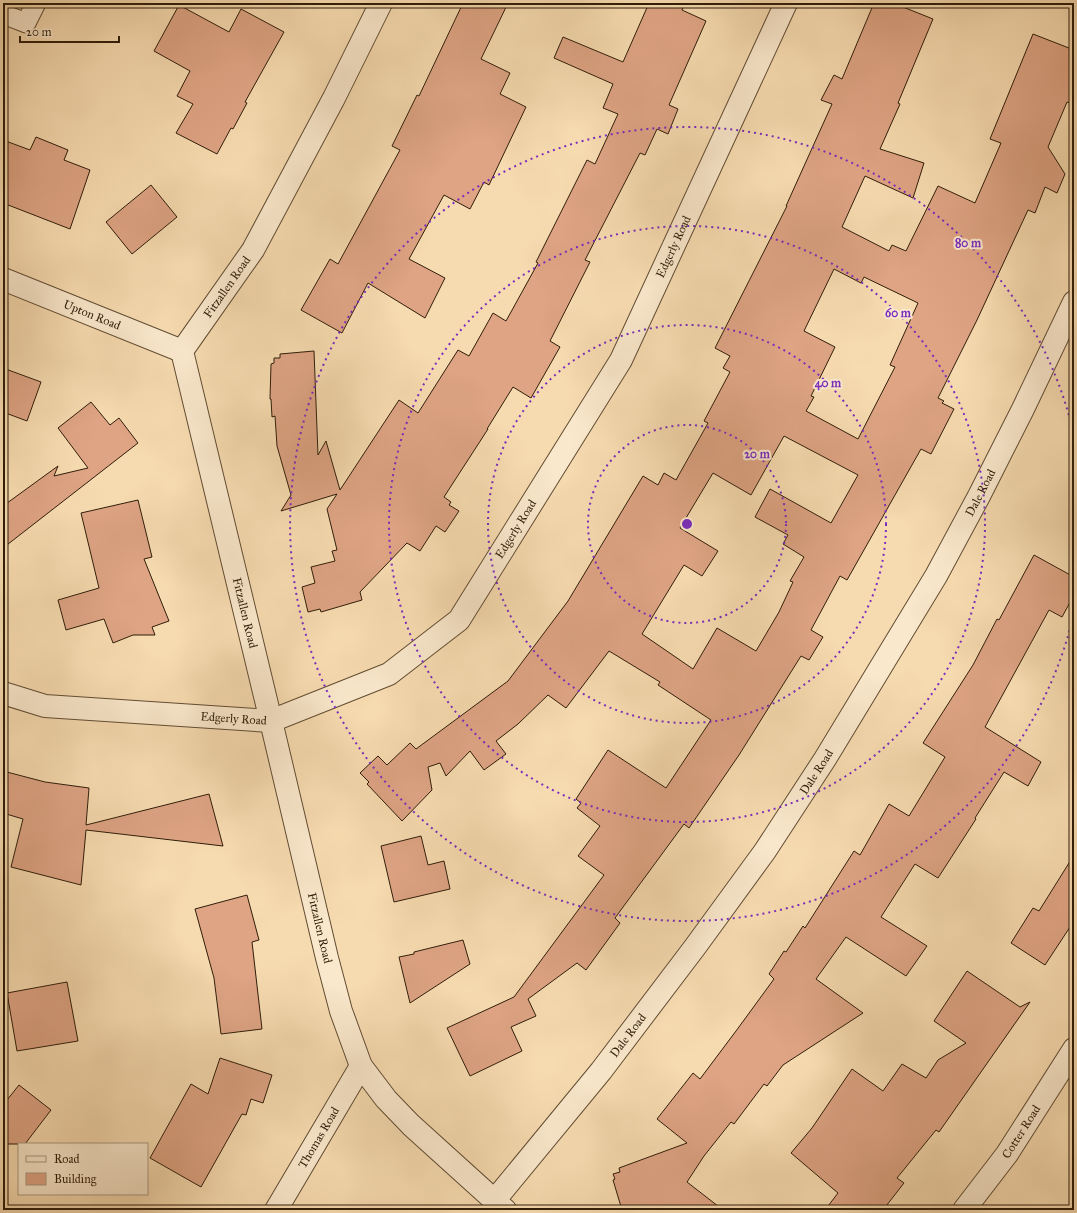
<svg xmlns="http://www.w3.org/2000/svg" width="1077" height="1213" font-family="'IM FELL Great Primer',serif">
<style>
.building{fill:#dea484;stroke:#2f1d09;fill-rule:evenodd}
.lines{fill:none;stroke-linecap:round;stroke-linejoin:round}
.service-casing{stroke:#614c33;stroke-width:21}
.minor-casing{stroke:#614c33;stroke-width:24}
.service{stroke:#fae8cc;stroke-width:19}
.minor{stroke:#fae8cc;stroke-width:22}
.ring{fill:none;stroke:#7b2cbf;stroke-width:2;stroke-dasharray:2 4}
.labels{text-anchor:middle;stroke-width:4;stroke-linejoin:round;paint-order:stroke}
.street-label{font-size:12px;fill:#2f1d09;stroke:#fae8cc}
.centre{fill:#7b2cbf;stroke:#fae8cc;stroke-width:2}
.ring-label{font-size:12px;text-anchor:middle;font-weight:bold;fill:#7b2cbf;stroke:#fae8cc;stroke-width:4;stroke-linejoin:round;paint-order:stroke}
</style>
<rect width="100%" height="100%" fill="#f7dbb0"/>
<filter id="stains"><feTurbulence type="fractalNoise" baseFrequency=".005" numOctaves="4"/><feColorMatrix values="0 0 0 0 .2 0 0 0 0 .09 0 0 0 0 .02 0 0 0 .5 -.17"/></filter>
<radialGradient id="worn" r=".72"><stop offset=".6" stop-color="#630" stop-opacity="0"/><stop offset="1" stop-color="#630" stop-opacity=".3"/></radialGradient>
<!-- building -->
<path class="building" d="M463,3H508L481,59L510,73L500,94L526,107L489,185L484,182L470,209L444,195L409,259L445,278L425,318L368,283L342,333L301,310L330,259L338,264L400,150L392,146L417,95L419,96Z
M649,3H685L682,10L706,21L669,105L678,109L668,134L657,129L645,155L640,153L585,260L590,262L550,341L560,347L531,398L513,387L487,429H488L444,497L451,502L449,505L459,511L445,532L436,526L420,551L407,543L360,592L362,600L321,612L320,609L308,612L302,587L315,583L311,567L335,561L332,551L337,550L327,509L337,494L281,511L291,495L277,446L275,416L272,417L271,399H270L271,364L274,363V358H280V354L314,351L318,455L326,441L340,490L399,400L418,413L458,350L469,356L493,313L506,321L538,263L536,262L587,160L595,164L618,114L603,108L613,84L554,58L563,37L623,62Z
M874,3H893L933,19L898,103L900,104L880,149L924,163L913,198L865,176L842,227L889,251L892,245L906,251L938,186L975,203L1001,143L990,139L1033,34L1074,50V104L1067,102L1048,147L1065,174L1057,193L1045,187L1035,213L1028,210L977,320L938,398L944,401L942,403L954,409L931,454L921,449L847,580L840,576L811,630L823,637L809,660L801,656L739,755L689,828L684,824L615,918L620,923L586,970L577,963L528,999L536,1016L511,1027L522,1051L470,1076L447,1028L514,997L604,875L578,856L600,826L577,808L581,803L576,799L608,750L666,788L711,720L658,685L660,682L609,651L566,708L548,695L518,724L496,741L506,754L484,770L470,751L446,776L440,763L428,767L432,790L402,821L367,784L369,782L360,773L378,756L387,765L410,743L416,749L508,681L568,601L643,476L658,485L664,473L676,480L708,423L704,421L730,372L723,368L730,356L715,348L787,206H786L832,104L821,100L834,75L842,79ZM834,269L861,283L864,277L918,303L890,365L895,367L858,439L806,411L814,397L811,396L835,347L804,331ZM784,436L858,475L831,523L770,489L755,517L788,535L783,544L804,557L790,581L793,582L779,612L756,651L717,628L693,669L642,634L684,565L702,576L718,551L680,528L713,473L751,495Z
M179,5L229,32L241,9L284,32L245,102L247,103L233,129L231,128L217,154L176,133L193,104L177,96L190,71L154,51Z
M36,137L68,150L64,160L90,170L70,229L3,203V140L30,150Z
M151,185L177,217L132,254L106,222Z
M3,368L41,382L27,421L3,412Z
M91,402L110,425L119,418L138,443L3,548V506L58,466L54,476L88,468L58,428Z
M138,500L152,557L144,559L169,621L152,627L155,635H133L113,643L104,619L66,630L58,600L99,588L81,513Z
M1034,555L1074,577V595L1062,617L1049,610L985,727L1041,762L1028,786L1004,772L975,818L976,819L938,878L915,864L881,917L927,946L906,976L846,937L816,979L863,1013L783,1065L767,1086L764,1084L734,1124L731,1122L704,1156L687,1182L723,1210H622L613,1180L615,1179L613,1174L620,1172L619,1168L687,1143L657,1119L693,1073L700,1079L736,1031L774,979L769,974L784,951L786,952L803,926L805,928L854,851L860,855L889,804L909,816L945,757L923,743L973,665L997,619L999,620Z
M3,771L45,782L89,788L86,825L209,794L223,846L86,830L81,885L11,867L23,819L3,813Z
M421,836L428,865L444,861L450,889L394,902L381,846Z
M1074,855V921L1045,965L1011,943L1033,908L1039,911Z
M247,895L259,940L252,942L262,1029L221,1034L214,978L195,909Z
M463,940L470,964L410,1003L399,957L414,954V952Z
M967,971L1020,1007L1030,1002L939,1132L936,1130L897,1178L904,1183L883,1210H825L838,1193L791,1153L812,1128L852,1069L883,1091L902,1064L926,1078L938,1060L966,1043L934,1021Z
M67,982L78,1041L17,1051L7,993Z
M220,1058L272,1075L263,1103L251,1099L246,1115L242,1114L201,1187L150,1158L191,1084L208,1094Z
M19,1085L51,1110L25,1144H3V1105Z"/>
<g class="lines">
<defs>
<path id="service" d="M3,14L26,23L36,3"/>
<g id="minor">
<path id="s1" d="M381,3L334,98L253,250L182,351L271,721L327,958L341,1011L361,1066L386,1099L411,1125L505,1210"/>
<path id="s2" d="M3,279L182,351"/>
<path id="s3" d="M3,693L45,706L271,721L389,674L459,620L621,360L786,3"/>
<path id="s4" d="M494,1201L601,1071L695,947L765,851L825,759L936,576L979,496L1023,409L1074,302"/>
<path id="s5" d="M276,1210L361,1066"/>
<path id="s6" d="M964,1210L1007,1154L1074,1049"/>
</g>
</defs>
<!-- service casing -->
<use href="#service" class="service-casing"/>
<!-- minor casing -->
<use href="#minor" class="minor-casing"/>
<!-- service -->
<use href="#service" class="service"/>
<!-- minor -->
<use href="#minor" class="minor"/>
</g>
<!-- distance rings -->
<g class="ring">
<circle cx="687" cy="524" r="99"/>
<circle cx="687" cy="524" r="199"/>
<circle cx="687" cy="524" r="298"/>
<path d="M1074 613A397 397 0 1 1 1074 435"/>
</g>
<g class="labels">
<!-- street labels -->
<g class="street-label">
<text dy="4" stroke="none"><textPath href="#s3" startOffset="917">Edgerly Road</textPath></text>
<text transform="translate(227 287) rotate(-55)" y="4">Fitzallen Road</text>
<text dy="4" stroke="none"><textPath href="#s2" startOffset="96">Upton Road</textPath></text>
<text dy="4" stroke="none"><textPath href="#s4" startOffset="861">Dale Road</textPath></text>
<text dy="4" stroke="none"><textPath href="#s3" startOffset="593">Edgerly Road</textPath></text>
<text dy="4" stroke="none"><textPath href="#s1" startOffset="671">Fitzallen Road</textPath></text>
<text dy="4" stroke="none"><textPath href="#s3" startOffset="233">Edgerly Road</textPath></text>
<text dy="4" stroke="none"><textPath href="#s4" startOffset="537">Dale Road</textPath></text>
<text dy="4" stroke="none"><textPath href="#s1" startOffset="995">Fitzallen Road</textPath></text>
<text dy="4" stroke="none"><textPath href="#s4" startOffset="213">Dale Road</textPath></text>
<text dy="4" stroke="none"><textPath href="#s6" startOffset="97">Cotter Road</textPath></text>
<text dy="4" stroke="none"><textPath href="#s5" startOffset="84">Thomas Road</textPath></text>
</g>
</g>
<circle cx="687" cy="524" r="6" class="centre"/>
<g class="ring-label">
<text x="968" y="247">80 m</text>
<text x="898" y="317">60 m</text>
<text x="828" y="387">40 m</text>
<text x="757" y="458">20 m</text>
</g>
<!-- margin -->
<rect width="1077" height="1213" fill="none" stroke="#f7dbb0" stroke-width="16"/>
<rect x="4" y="4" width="1069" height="1205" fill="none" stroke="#2f1d09" stroke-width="2"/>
<rect x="8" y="8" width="1061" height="1197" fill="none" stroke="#2f1d09"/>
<!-- legend -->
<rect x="18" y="1143" width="130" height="52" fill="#fae8cc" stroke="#a9977e"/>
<rect x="26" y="1156" width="20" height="6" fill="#fae8cc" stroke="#a9977e"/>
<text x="54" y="1163" font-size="12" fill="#2f1d09">Road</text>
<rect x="26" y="1173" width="20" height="12" fill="#dea484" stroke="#a9977e"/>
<text x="54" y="1183" font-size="12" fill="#2f1d09">Building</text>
<!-- scale -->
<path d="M20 36v6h99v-6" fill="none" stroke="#2f1d09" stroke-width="2"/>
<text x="26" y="36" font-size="12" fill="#2f1d09" stroke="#fae8cc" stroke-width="3" paint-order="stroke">20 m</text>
<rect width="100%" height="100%" filter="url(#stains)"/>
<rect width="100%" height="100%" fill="url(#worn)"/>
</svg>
